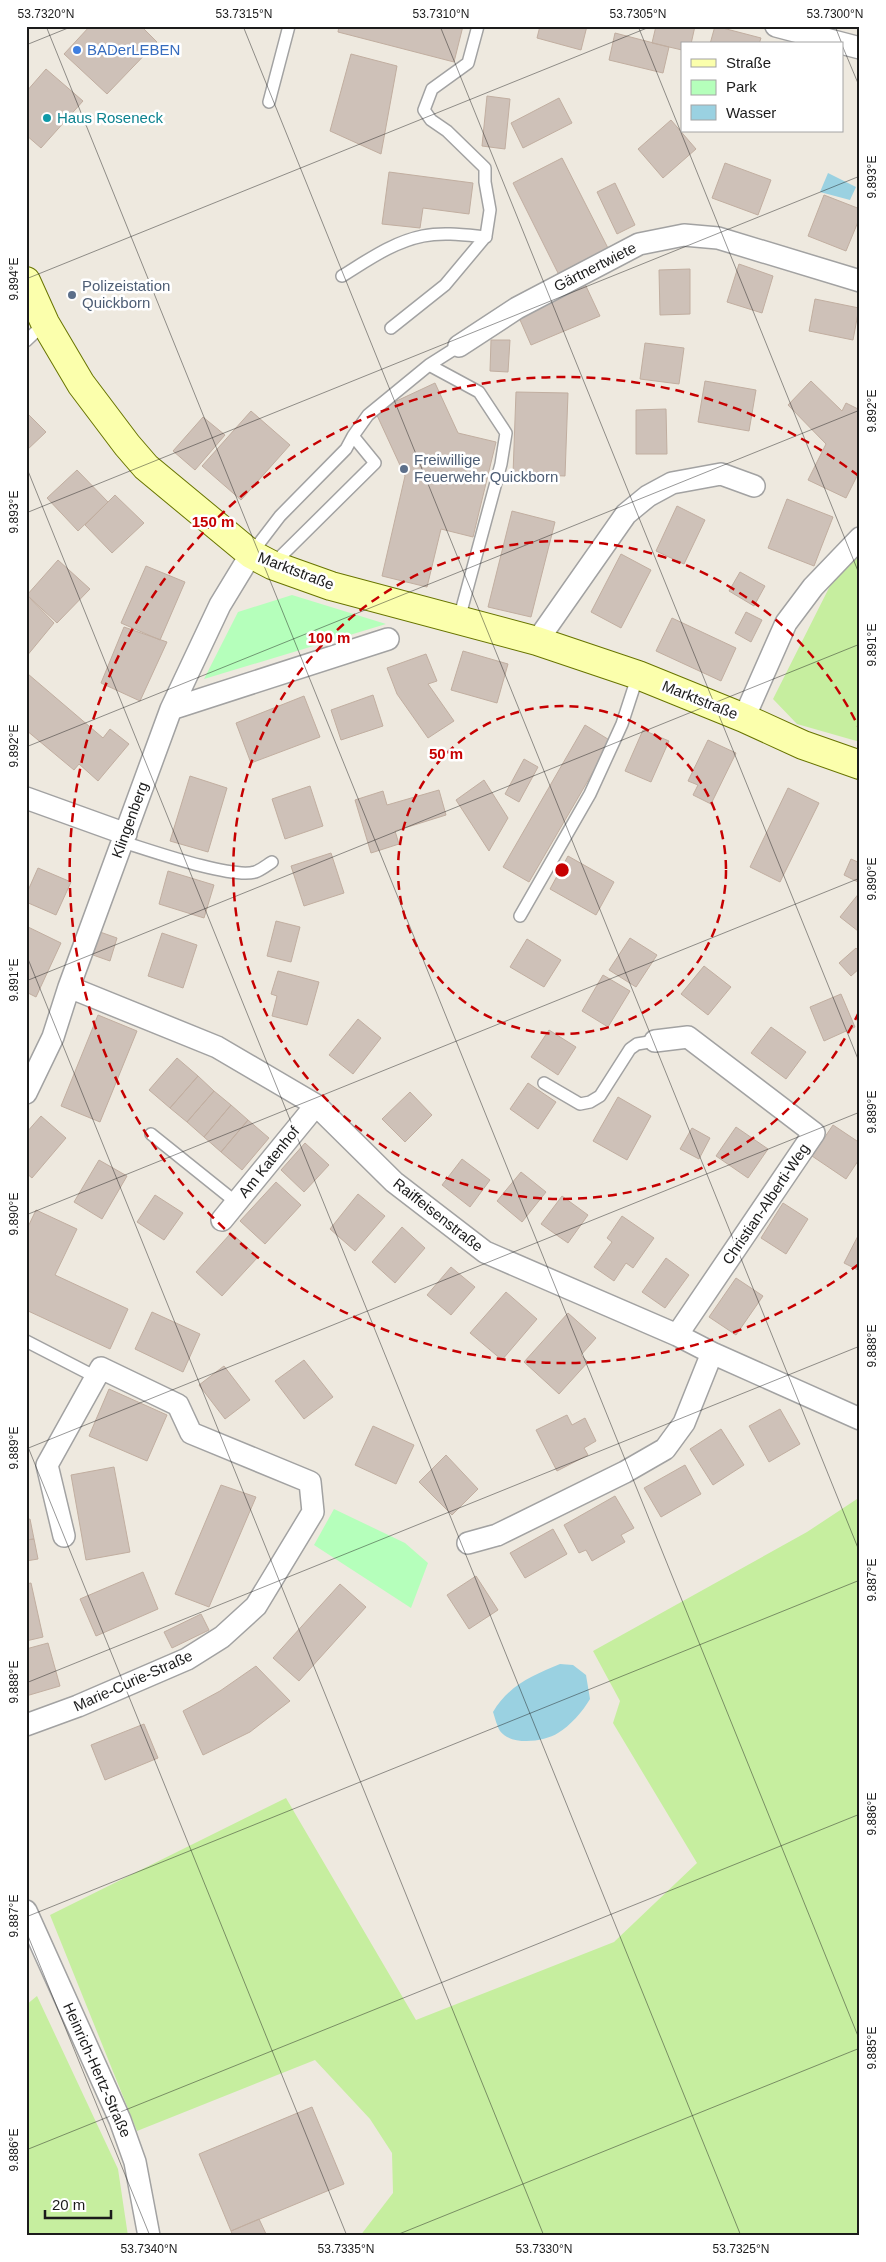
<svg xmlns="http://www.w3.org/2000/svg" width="886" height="2262" font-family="Helvetica,sans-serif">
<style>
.grass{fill:#c6ee9f}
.park{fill:#b5ffbb}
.water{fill:#9ad1e1}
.building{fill:#cec1b8;stroke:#c1aea0}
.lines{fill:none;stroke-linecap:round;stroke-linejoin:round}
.lane-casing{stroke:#a2a2a2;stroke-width:14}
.street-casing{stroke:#a2a2a2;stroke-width:24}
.secondary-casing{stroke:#687400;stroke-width:30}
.lane{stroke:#fff;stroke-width:11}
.street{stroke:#fff;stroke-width:21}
.secondary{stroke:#fbffac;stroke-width:28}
.ticks{fill:none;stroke:#1b1b1b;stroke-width:1;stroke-opacity:0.45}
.ring{fill:none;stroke:#c60001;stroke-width:2.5;stroke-dasharray:9 6}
.shop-dot{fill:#3f7fe0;stroke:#fff;stroke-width:2}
.culture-dot{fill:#0f9aa8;stroke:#fff;stroke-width:2}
.service-dot{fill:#5c6f8a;stroke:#fff;stroke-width:2}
.labels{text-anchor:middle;stroke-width:5;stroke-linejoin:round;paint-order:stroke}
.shop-label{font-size:15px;fill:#366cbe;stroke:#fff;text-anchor:start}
.culture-label{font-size:15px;fill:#0d838f;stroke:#fff;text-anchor:start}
.street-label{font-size:15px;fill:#1b1b1b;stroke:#fff}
.service-label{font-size:15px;fill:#4e5e75;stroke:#fff;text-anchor:start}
.centre{fill:#c60001;stroke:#fff;stroke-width:2.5}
.ring-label{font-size:15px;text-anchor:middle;font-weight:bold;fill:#c60001;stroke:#fff;stroke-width:5;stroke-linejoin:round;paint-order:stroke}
.neatline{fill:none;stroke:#1b1b1b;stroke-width:2}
.ticks-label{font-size:12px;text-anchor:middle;fill:#1b1b1b}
</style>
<rect width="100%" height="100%" fill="#eee9df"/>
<!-- grass -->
<path class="grass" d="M860,551V742L797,724L773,699L839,568Z
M860,1497V2236H360L393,2193L392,2153L370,2119L315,2060L137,2131L50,1915L286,1798L416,2020L614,1942L697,1863L613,1723L620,1701L593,1651L807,1532Z
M37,1996L118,2169L128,2236H26V2005Z"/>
<!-- park -->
<path class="park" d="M292,595L386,624L204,679L238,612Z
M334,1509L405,1543L428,1563L411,1608L314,1545Z"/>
<!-- water -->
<path class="water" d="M828,173L856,187L850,200L820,192Z
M560,1664L573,1665L586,1675L590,1699C583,1711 570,1726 558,1733C544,1742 511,1746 500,1731C497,1726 495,1718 493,1712C508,1686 533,1675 560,1664Z"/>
<!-- building -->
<path class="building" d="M90,26H141L157,42L107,94L64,54Z
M339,26H463L454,62L338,32Z
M540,26H587L581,50L537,38Z
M656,26H695L691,44H682V50L652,43Z
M715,26L761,38L759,44H710Z
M615,33L669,47L663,73L609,60Z
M351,54L397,66L381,154L330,131Z
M46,69L83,101L41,148L26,135V92Z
M487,96L510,99L505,149L482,146Z
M559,98L572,123L523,148L511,123Z
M671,120L696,149L663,178L638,149Z
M562,158L610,252L560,277L513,183Z
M725,163L771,180L758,215L712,198Z
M389,172L473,183L469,214L423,208L420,228L382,224Z
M615,183L635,225L617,234L597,192Z
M824,195L860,209V217L846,251L808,236Z
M739,264L773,276L762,313L727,302Z
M690,269V314L660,315L659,270Z
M585,284L600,316L531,345L517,313Z
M815,299L859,308L853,340L809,331Z
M491,340H510L508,372L490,371Z
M645,343L684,348L679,384L640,379Z
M705,381L756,390L749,431L698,422Z
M811,381L842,411L846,403L860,410V470L846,498L808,480L826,444L788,405Z
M435,383L458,433L496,442L473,537L441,529L427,587L382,576L405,476L375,411Z
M516,392L568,393L565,476L513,474Z
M666,409L667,454H636V410Z
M251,411L290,445L241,500L202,466Z
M26,412L46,432L26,451Z
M203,417L225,435L195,470L173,451Z
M77,470L108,502L78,531L47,498Z
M115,495L144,523L112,553L85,525Z
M787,499L833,517L814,566L768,548Z
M677,506L705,520L684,564L656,551Z
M512,511L555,522L531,617L488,607Z
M621,554L651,570L621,628L591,612Z
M58,560L90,589L57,623L27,595Z
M146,566L185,582L160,640L121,623Z
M740,572L765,586L754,606L729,591Z
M26,594L54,623L26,657Z
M746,612L762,620L751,642L735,633Z
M672,618L736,648L721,681L656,651Z
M124,627L167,642L140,701L101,683Z
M463,651L508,664L497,703L451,690Z
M426,654L437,681L428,684L454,721L428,738L397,694L387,668Z
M28,674L103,738L110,729L129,744L98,781L79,764L74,770L26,730V676Z
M373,695L383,726L341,740L331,710Z
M304,696L320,737L251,763L236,723Z
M585,725L611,741L529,882L503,867Z
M643,730L669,741L651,782L625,771Z
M708,740L736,753L711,804L693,795L698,785L688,781Z
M524,759L538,767L519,802L505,794Z
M190,776L227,788L208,852L170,841Z
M484,780L508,818L489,851L456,800Z
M310,786L323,826L285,839L272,799Z
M788,788L819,803L780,882L750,867Z
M439,790L446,815L395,831L399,844L371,853L355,800L383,791L387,805Z
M331,853L344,893L304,906L291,866Z
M568,856L614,882L596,915L550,889Z
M851,859L860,863V883L844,875Z
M38,868L71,882L56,915L26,902V895Z
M168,871L214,885L204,918L159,904Z
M860,892V929L858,931L840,917Z
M276,921L300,927L291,962L267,956Z
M26,926L61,943L36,997L26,992Z
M100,932L117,938L110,961L93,955Z
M162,933L197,945L183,988L148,976Z
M630,938L657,955L636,987L609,970Z
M527,939L561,960L544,987L510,967Z
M856,948L860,952V968L851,976L839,963Z
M704,966L731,987L708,1015L681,994Z
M278,971L319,982L307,1025L272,1016L277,996L271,994Z
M603,975L630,991L608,1027L582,1011Z
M841,994L855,1027L824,1041L810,1007Z
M98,1015L137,1031L100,1122L61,1106Z
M358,1019L381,1038L353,1074L329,1055Z
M771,1027L806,1052L786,1079L751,1053Z
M549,1030L576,1047L558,1075L531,1057Z
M177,1058L198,1076L170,1108L149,1090Z
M198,1076L214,1091L187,1122L170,1108Z
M528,1083L556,1102L538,1129L510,1109Z
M214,1091L231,1105L204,1137L187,1122Z
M410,1092L432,1115L405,1142L382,1119Z
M618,1097L651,1116L627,1160L593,1141Z
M231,1105L248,1120L221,1152L204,1137Z
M41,1116L66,1138L32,1178L26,1173V1133Z
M248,1120L269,1138L242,1170L221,1152Z
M833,1125L860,1143V1158L846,1179L812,1156Z
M736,1127L768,1149L748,1178L716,1156Z
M692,1128L710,1138L699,1159L680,1149Z
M305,1143L329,1165L304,1192L281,1170Z
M462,1159L490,1180L470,1207L442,1185Z
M99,1160L127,1176L102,1219L74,1202Z
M521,1172L546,1192L522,1222L497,1201Z
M276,1182L301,1205L265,1244L240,1221Z
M358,1194L385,1216L355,1251L330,1229Z
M155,1195L183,1213L164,1240L137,1222Z
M562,1196L588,1215L568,1243L541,1224Z
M783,1203L808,1219L786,1254L761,1238Z
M36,1210L77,1229L55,1275L128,1309L110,1349L26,1310V1231Z
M622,1216L654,1238L633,1268L626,1263L614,1281L594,1267L612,1242L607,1238Z
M402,1227L425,1248L395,1283L372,1262Z
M860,1232V1271L844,1263Z
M231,1233L258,1257L222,1296L196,1272Z
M666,1258L689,1275L665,1308L642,1292Z
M451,1267L475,1287L451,1315L427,1295Z
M736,1278L763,1296L736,1335L709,1317Z
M506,1292L537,1319L502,1360L470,1333Z
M152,1312L200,1334L183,1372L135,1349Z
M568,1313L596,1338L581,1355L588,1362L559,1394L524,1362Z
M304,1360L333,1397L304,1419L275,1381Z
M224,1366L250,1400L225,1419L199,1385Z
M109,1389L167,1415L147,1461L89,1436Z
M780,1409L800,1444L769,1462L749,1426Z
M567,1415L572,1425L585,1418L596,1441L584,1448L588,1455L557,1471L536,1430Z
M373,1426L414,1445L396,1484L355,1465Z
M721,1429L744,1465L713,1485L690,1449Z
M446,1455L478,1489L452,1515L419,1482Z
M685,1465L701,1494L661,1517L644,1488Z
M114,1467L130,1552L86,1560L71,1475Z
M221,1485L256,1497L209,1607L175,1594Z
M615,1496L634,1528L621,1535L625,1542L592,1561L586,1550L579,1553L564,1525Z
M30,1519L34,1539L26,1540V1520Z
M553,1529L567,1554L525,1578L510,1553Z
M34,1539L38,1559L26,1561V1540Z
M143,1572L158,1609L96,1636L80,1599Z
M476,1576L498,1610L469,1629L447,1595Z
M31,1583L43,1637L26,1641V1584Z
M340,1584L366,1607L299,1681L273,1658Z
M201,1614L209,1630L172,1648L164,1632Z
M48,1643L60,1686L26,1696V1649Z
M256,1666L290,1701L250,1732L203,1755L183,1711L220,1691Z
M144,1724L158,1758L105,1780L91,1745Z
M312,2107L344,2184L231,2231L199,2154Z
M259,2219L266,2234L261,2236H233L231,2231Z"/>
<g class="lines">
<defs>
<path id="lane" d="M269,102L289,26
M342,276C368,260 393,242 423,236C443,232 465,235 486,237
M391,328L445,285L486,236L490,210L485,182V168L447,131L431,120L424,110L432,89L468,63L478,26
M26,341L45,323
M429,365L459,346
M251,554L280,516L346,449L353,436
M272,565L375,463L353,436L368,415L429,365L479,392L506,433L501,464L459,619
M123,842C149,850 231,879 255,872C261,870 267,865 272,862
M520,916L590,794L622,724L638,675
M544,1083L580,1104L590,1102L600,1096L630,1049L637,1044L655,1041
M151,1134L237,1203
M26,1341L90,1374"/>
<path id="street" d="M776,26L860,48
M459,346L517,308L639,244L684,235L718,238L860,281
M537,641L626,514L648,496L672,483L721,474L754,486
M171,709L388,639
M744,718L786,623L813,587L860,538
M26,798L126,834
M69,987L217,1047L316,1105L394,1182L485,1252L677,1335L712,1353L860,1419
M655,1041L688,1037L814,1133L677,1335
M26,1093L53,1037L69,987L171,709L220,605L251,554
M222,1220L316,1105
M468,1543L497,1535L625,1472L665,1449L684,1423L712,1353
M26,1725L78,1706L187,1659L222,1637L256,1606L313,1512L310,1482L191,1433L178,1405L101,1368L47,1465L64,1536
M26,1911L120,2120L135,2162L149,2236"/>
<path id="secondary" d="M26,281L45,323L81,384L127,445L146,467L251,554L272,565L331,586L537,641L638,675L744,718L803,745L860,765"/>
</defs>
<!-- lane casing -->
<use href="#lane" class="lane-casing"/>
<!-- street casing -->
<use href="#street" class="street-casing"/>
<!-- secondary casing -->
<use href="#secondary" class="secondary-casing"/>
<!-- lane -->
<use href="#lane" class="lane"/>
<!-- street -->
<use href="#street" class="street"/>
<!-- secondary -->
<use href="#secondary" class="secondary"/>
</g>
<!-- ticks -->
<path class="ticks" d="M46,26L860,2041M243,26L860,1553M440,26L860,1064M638,26L860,576M835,26L842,44M26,45L73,26M842,45L860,88M26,279L652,26M26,466L741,2236M26,513L860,176M26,747L860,410M26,954L544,2236M26,981L860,644M26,1215L860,878M26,1442L347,2236M26,1449L860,1112M26,1683L860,1346M26,1917L860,1580M26,1931L150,2236M26,2150L860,1814M394,2236L860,2048"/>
<!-- distance rings -->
<g class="ring">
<circle cx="562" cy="870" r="164"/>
<path d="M859 1012A329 329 0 1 1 859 728"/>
<path d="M859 1264A493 493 0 1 1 859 476"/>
</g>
<!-- markers -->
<circle class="shop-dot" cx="77" cy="50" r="5"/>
<circle class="culture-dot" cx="47" cy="118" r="5"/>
<g class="service-dot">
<circle cx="72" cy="295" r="5"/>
<circle cx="404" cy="469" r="5"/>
</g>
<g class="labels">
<!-- shop labels -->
<g class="shop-label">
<text x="87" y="55">BADerLEBEN</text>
</g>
<!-- culture labels -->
<g class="culture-label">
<text x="57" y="123">Haus Roseneck</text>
</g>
<!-- street labels -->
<g class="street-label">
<text transform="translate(595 267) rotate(-27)" y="5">Gärtnertwiete</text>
<text transform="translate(296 571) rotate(21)" y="5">Marktstraße</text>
<text transform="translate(700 700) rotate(22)" y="5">Marktstraße</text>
<text transform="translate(130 820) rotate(-70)" y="5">Klingenberg</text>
<text transform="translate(269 1162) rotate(-51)" y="5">Am Katenhof</text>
<text transform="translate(766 1204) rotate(-56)" y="5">Christian-Alberti-Weg</text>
<text transform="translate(438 1215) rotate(38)" y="5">Raiffeisenstraße</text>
<text transform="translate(133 1681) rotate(-24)" y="5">Marie-Curie-Straße</text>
<text transform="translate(97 2070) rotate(66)" y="5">Heinrich-Hertz-Straße</text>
</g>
<!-- service labels -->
<g class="service-label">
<text x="82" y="291">Polizeistation<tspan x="82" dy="17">Quickborn</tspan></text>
<text x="414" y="465">Freiwillige<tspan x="414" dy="17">Feuerwehr Quickborn</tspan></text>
</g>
</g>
<circle cx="562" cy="870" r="8" class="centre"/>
<g class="ring-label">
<text x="213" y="527">150 m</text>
<text x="329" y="643">100 m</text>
<text x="446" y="759">50 m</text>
</g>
<!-- border -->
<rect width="886" height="2262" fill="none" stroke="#ffffff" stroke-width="55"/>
<!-- legend -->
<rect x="681" y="42" width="162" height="90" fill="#ffffff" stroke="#a4a4a4"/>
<rect x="691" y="59" width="25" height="8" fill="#fbffac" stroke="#a4a4a4"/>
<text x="726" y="68" font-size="15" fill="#1b1b1b">Straße</text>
<rect x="691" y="80" width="25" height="15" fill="#b5ffbb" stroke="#a4a4a4"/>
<text x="726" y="92" font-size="15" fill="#1b1b1b">Park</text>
<rect x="691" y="105" width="25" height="15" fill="#9ad1e1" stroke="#a4a4a4"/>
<text x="726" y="118" font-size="15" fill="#1b1b1b">Wasser</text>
<!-- scale -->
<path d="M45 2210v8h66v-8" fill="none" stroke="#1b1b1b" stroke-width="2.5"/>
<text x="52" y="2210" font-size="15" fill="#1b1b1b" stroke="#ffffff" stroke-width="4" paint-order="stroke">20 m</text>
<rect x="28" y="28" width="830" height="2206" class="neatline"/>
<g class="ticks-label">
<text x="46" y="18">53.7320°N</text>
<text x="244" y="18">53.7315°N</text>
<text x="441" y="18">53.7310°N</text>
<text x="638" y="18">53.7305°N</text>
<text x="835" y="18">53.7300°N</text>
<text transform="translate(872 177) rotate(-90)" y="4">9.893°E</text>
<text transform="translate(14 279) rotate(-90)" y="4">9.894°E</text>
<text transform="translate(872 411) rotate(-90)" y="4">9.892°E</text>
<text transform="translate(14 512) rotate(-90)" y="4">9.893°E</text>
<text transform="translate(872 645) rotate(-90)" y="4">9.891°E</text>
<text transform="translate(14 746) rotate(-90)" y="4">9.892°E</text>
<text transform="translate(872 879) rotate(-90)" y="4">9.890°E</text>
<text transform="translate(14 980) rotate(-90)" y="4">9.891°E</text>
<text transform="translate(872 1112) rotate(-90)" y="4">9.889°E</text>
<text transform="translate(14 1214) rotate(-90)" y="4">9.890°E</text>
<text transform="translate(872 1346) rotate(-90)" y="4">9.888°E</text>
<text transform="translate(14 1448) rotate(-90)" y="4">9.889°E</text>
<text transform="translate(872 1580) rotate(-90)" y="4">9.887°E</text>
<text transform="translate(14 1682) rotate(-90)" y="4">9.888°E</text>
<text transform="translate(872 1814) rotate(-90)" y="4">9.886°E</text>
<text transform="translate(14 1916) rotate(-90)" y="4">9.887°E</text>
<text transform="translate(872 2048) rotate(-90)" y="4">9.885°E</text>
<text transform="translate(14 2150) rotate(-90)" y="4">9.886°E</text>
<text x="149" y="2253">53.7340°N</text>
<text x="346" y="2253">53.7335°N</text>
<text x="544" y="2253">53.7330°N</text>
<text x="741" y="2253">53.7325°N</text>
</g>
</svg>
